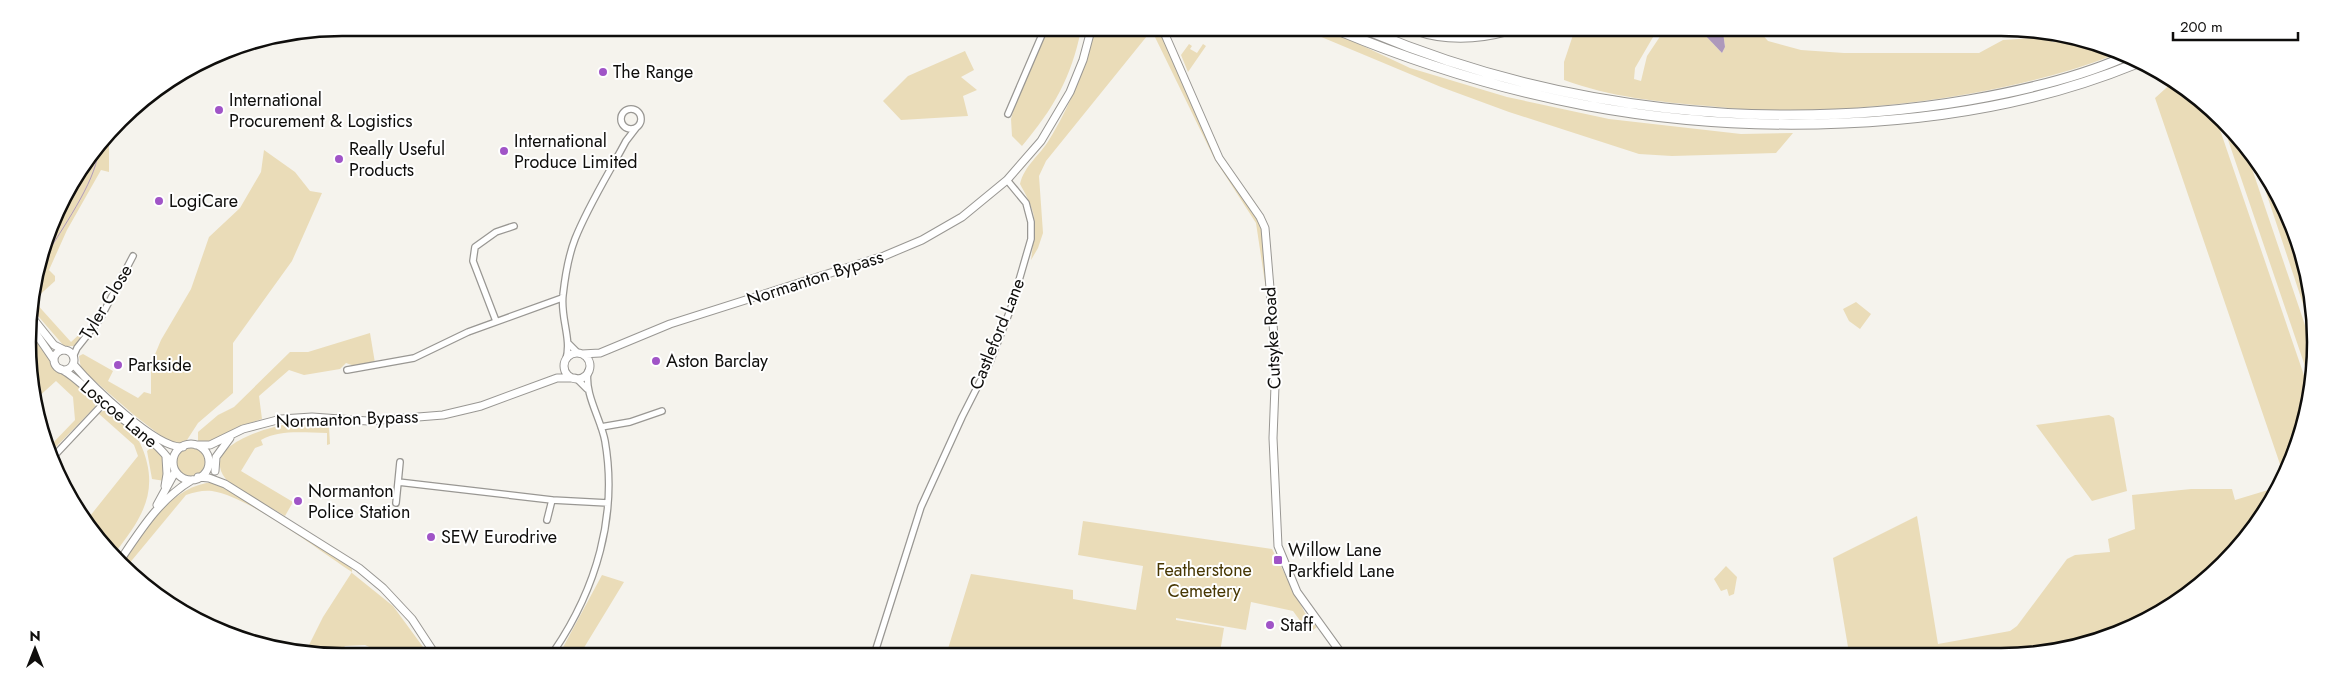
<svg xmlns="http://www.w3.org/2000/svg" width="2343" height="684" font-family="Jost,sans-serif">
<style>
.green{fill:#eadcb8}
.water{fill:#ae99bb}
.lines{fill:none;stroke-linecap:round;stroke-linejoin:round}
.stream{stroke:#ae99bb;stroke-width:1}
.minor-casing{stroke:#999793;stroke-width:8}
.major-casing{stroke:#999793;stroke-width:9}
.highway-casing{stroke:#999793;stroke-width:11}
.minor{stroke:#fff;stroke-width:5.5}
.major{stroke:#fff;stroke-width:7}
.highway{stroke:#fff;stroke-width:9}
.poi-dot{fill:#a054c7;stroke:#fff;stroke-width:2}
.labels{text-anchor:middle;stroke-width:4;stroke-linejoin:round;paint-order:stroke}
.poi-label{font-size:18px;fill:#0f0e0c;stroke:#fff;text-anchor:start}
.street-label{font-size:18px;fill:#0f0e0c;stroke:#fff}
.park-label{font-size:18px;fill:#473703;stroke:#fff}
.rim{fill:none;stroke:#0f0e0c;stroke-width:2.5}
</style>
<rect width="100%" height="100%" fill="#f5f3ed"/>
<!-- green -->
<path class="green" d="M1048,30H1081C1071,78 1054,108 1022,146L1012,136L1011,119L1017,97Z
M1094,30H1161L1221,163L1262,223L1275,361L1271,426V340L1267,296L1256,223L1214,158L1153,33L1147,36L1046,161L1039,176L1043,233L1038,248L1031,260C1036,222 1039,218 1020,184C1024,166 1040,155 1049,140C1069,108 1086,67 1094,30Z
M1307,31H1331L1410,68L1507,97L1609,119L1741,134L1793,133L1776,153L1672,156L1639,154L1509,112L1441,87Z
M1574,32H1656L1635,68L1634,79L1641,81L1647,56L1663,32H1702L1722,53L1725,47L1723,32H1760L1768,41L1801,50L1844,53H1979L2003,40L2050,37L2052,42H2082L2114,55C2012,94 1889,110 1780,111C1756,111 1732,108 1708,106C1659,102 1610,97 1564,80V62Z
M1189,44L1192,46L1190,49L1197,53L1203,44L1206,46L1188,72L1181,55Z
M965,51L974,70L961,77L977,90L963,96L968,116L901,120L883,101L908,76Z
M2175,80L2217,121L2309,390L2310,403L2283,473L2155,98Z
M2224,128L2246,151L2309,337V378Z
M109,139V172L101,170L67,230L49,270L55,276V281L34,300L54,224L82,174Z
M264,150L295,172L310,191L322,193L292,261L233,343V393L198,423L187,440L180,443L169,442L134,415L81,369L79,356L83,354L113,371L108,381L138,398L144,392L151,394V364L161,340L191,289L209,237L240,208L261,172Z
M2255,159L2262,167L2309,280V322Z
M34,301L71,342L84,330L87,332L74,346H64L32,309Z
M1856,302L1871,314L1860,329L1849,321L1843,309Z
M29,327L50,358L56,370L70,377L96,402L95,407L52,451L50,446L75,420L73,397L56,381L36,399Z
M370,333L375,363L357,367L346,363L340,369L304,375L289,370L259,396L262,419L237,427L211,443L198,442V432L218,415L234,407L290,352H308Z
M106,410C116,418 127,426 135,435C141,443 145,454 147,463C156,500 136,525 115,553L92,533L86,521L138,456L134,445L98,413Z
M2109,415L2114,418L2127,491L2092,501L2036,425Z
M287,424L329,427L330,444L327,445V433C304,433 281,429 261,440L263,445L255,448L241,471L293,502L285,516C272,508 232,488 225,478C201,445 267,428 287,424Z
M153,446L163,457L165,481L152,479L147,451Z
M177 462a14 14 0 1 1 28 0a14 14 0 1 1-28 0Z
M214,482L331,553L352,569V573L393,606L426,651H378L365,645L345,646L341,651H306L323,617L352,572C318,550 250,497 212,491C203,490 195,492 186,495L128,565L124,561C146,529 171,485 214,482Z
M2278,487L2273,499L2209,578L2122,632L2042,654L1849,653L1833,558L1917,516L1938,644L2010,631L2017,626L2067,559L2075,555L2110,552L2108,539L2135,529L2132,495L2191,489H2232L2235,500Z
M1083,521L1272,549L1305,613L1317,627L1313,630H1307L1293,611L1251,602L1246,630L1176,618V620L1224,628L1220,652H947L971,574L1073,590V599L1136,610L1143,566L1078,555Z
M1726,566L1737,577L1734,594L1729,596L1727,589L1721,591L1714,579Z
M602,575L624,582L582,651H561Z"/>
<!-- water -->
<path class="water" d="M1702,32H1723L1725,47L1722,53Z"/>
<g class="lines">
<!-- stream -->
<path class="stream" d="M45,257C61,230 95,183 98,153"/>
<defs>
<path id="minor" d="M335,29L378,28
M621 119a10 10 0 1 1 20 0a10 10 0 1 1-20 0Z
M1008,114L1044,30
M496,321L473,261L475,247L496,232L514,226
M568,343L578,353
M73,357L77,348L100,319L133,256
M566,359C572,339 560,317 563,295C565,277 568,257 575,239C588,206 609,173 626,141L636,128
M347,370L414,358L468,332L562,298
M576,378L587,389
M601,427L630,422L662,411
M54,456L103,404
M398,482L552,500L608,503
M396,503L400,462
M547,520L552,500
M554,651C596,589 618,516 605,441C601,419 584,394 588,371
M875,652L921,507L962,417L990,362L1011,308L1031,239V222L1026,203L1007,180"/>
<path id="major" d="M1163,30L1219,158L1260,217L1265,228L1276,360L1273,438L1278,546L1297,592L1341,653
M1416,31C1443,41 1478,40 1506,32
M30,315L54,345L64,350
M28,322L54,360
M54 360a10 10 0 1 1 20 0a10 10 0 1 1-20 0Z
M564 366a13 13 0 1 1 26 0a13 13 0 1 1-26 0Z
M582,354L600,353L670,324L884,256L922,240L962,217L1007,180L1041,141L1070,92L1083,60L1091,30
M73,364C91,385 156,449 183,447
M61,369C78,378 90,393 106,406C127,424 157,440 172,464
M173 462a18 18 0 1 1 36 0a18 18 0 1 1-36 0Z
M196,445H210L243,429L281,419L312,417L368,421L443,415L481,406L557,378H574
M215,471L216,457L230,438
M198,477L209,478L225,484L359,568L383,588L412,619L433,651
M165,486L167,474L166,457
M157,505L175,472
M121,559C142,528 160,499 192,480"/>
<path id="highway" d="M1340,31C1504,99 1666,131 1844,123C1944,119 2042,102 2135,64
M1369,31C1556,110 1770,134 1969,100C2020,91 2074,79 2122,58"/>
</defs>
<!-- minor casing -->
<use href="#minor" class="minor-casing"/>
<!-- major casing -->
<use href="#major" class="major-casing"/>
<!-- highway casing -->
<use href="#highway" class="highway-casing"/>
<!-- minor -->
<use href="#minor" class="minor"/>
<!-- major -->
<use href="#major" class="major"/>
<!-- highway -->
<use href="#highway" class="highway"/>
</g>
<!-- markers -->
<g class="poi-dot">
<circle cx="603" cy="72" r="5"/>
<circle cx="219" cy="110" r="5"/>
<circle cx="504" cy="151" r="5"/>
<circle cx="339" cy="159" r="5"/>
<circle cx="159" cy="201" r="5"/>
<circle cx="656" cy="361" r="5"/>
<circle cx="118" cy="365" r="5"/>
<circle cx="298" cy="501" r="5"/>
<circle cx="431" cy="537" r="5"/>
<rect x="1273" y="555" width="10" height="10" rx="2.5"/>
<circle cx="1270" cy="625" r="5"/>
</g>
<g class="labels">
<!-- poi labels -->
<g class="poi-label">
<text x="613" y="78">The Range</text>
<text x="229" y="106">International<tspan x="229" dy="21">Procurement &amp; Logistics</tspan></text>
<text x="514" y="147">International<tspan x="514" dy="21">Produce Limited</tspan></text>
<text x="349" y="155">Really Useful<tspan x="349" dy="21">Products</tspan></text>
<text x="169" y="207">LogiCare</text>
<text x="666" y="367">Aston Barclay</text>
<text x="128" y="371">Parkside</text>
<text x="308" y="497">Normanton<tspan x="308" dy="21">Police Station</tspan></text>
<text x="441" y="543">SEW Eurodrive</text>
<text x="1288" y="556">Willow Lane<tspan x="1288" dy="21">Parkfield Lane</tspan></text>
<text x="1280" y="631">Staff</text>
</g>
<!-- street labels -->
<g class="street-label">
<text transform="translate(815 278) rotate(-18)" y="6">Normanton Bypass</text>
<text transform="translate(106 302) rotate(-59)" y="6">Tyler Close</text>
<text transform="translate(997 334) rotate(-68)" y="6">Castleford Lane</text>
<text transform="translate(1272 338) rotate(-93)" y="6">Cutsyke Road</text>
<text transform="translate(119 414) rotate(40)" y="6">Loscoe Lane</text>
<text transform="translate(347 419) rotate(-2)" y="6">Normanton Bypass</text>
</g>
<!-- park labels -->
<g class="park-label">
<text x="1204" y="576">Featherstone<tspan x="1204" dy="21">Cemetery</tspan></text>
</g>
</g>
<!-- crop -->
<path d="M0 0H2343V684H0ZM342 36H2001A306 306 0 0 1 2307 342V342A306 306 0 0 1 2001 648H342A306 306 0 0 1 36 342V342A306 306 0 0 1 342 36Z" fill="#fff" fill-rule="evenodd"/>
<path class="rim" d="M342 36H2001A306 306 0 0 1 2307 342V342A306 306 0 0 1 2001 648H342A306 306 0 0 1 36 342V342A306 306 0 0 1 342 36Z"/>
<!-- north arrow -->
<g transform="translate(35 649)" stroke="#ffffff" stroke-width="4" paint-order="stroke">
<path d="M0-4L9 19L0 12L-9 19Z" fill="#0f0e0c"/>
<text y="-8" font-size="14" font-weight="bold" text-anchor="middle" fill="#0f0e0c">N</text>
</g>
<!-- scale -->
<path d="M2173 32v8h125v-8" fill="none" stroke="#0f0e0c" stroke-width="2.5"/>
<text x="2180" y="32" font-size="15" fill="#0f0e0c" stroke="#ffffff" stroke-width="4" paint-order="stroke">200 m</text>
</svg>
